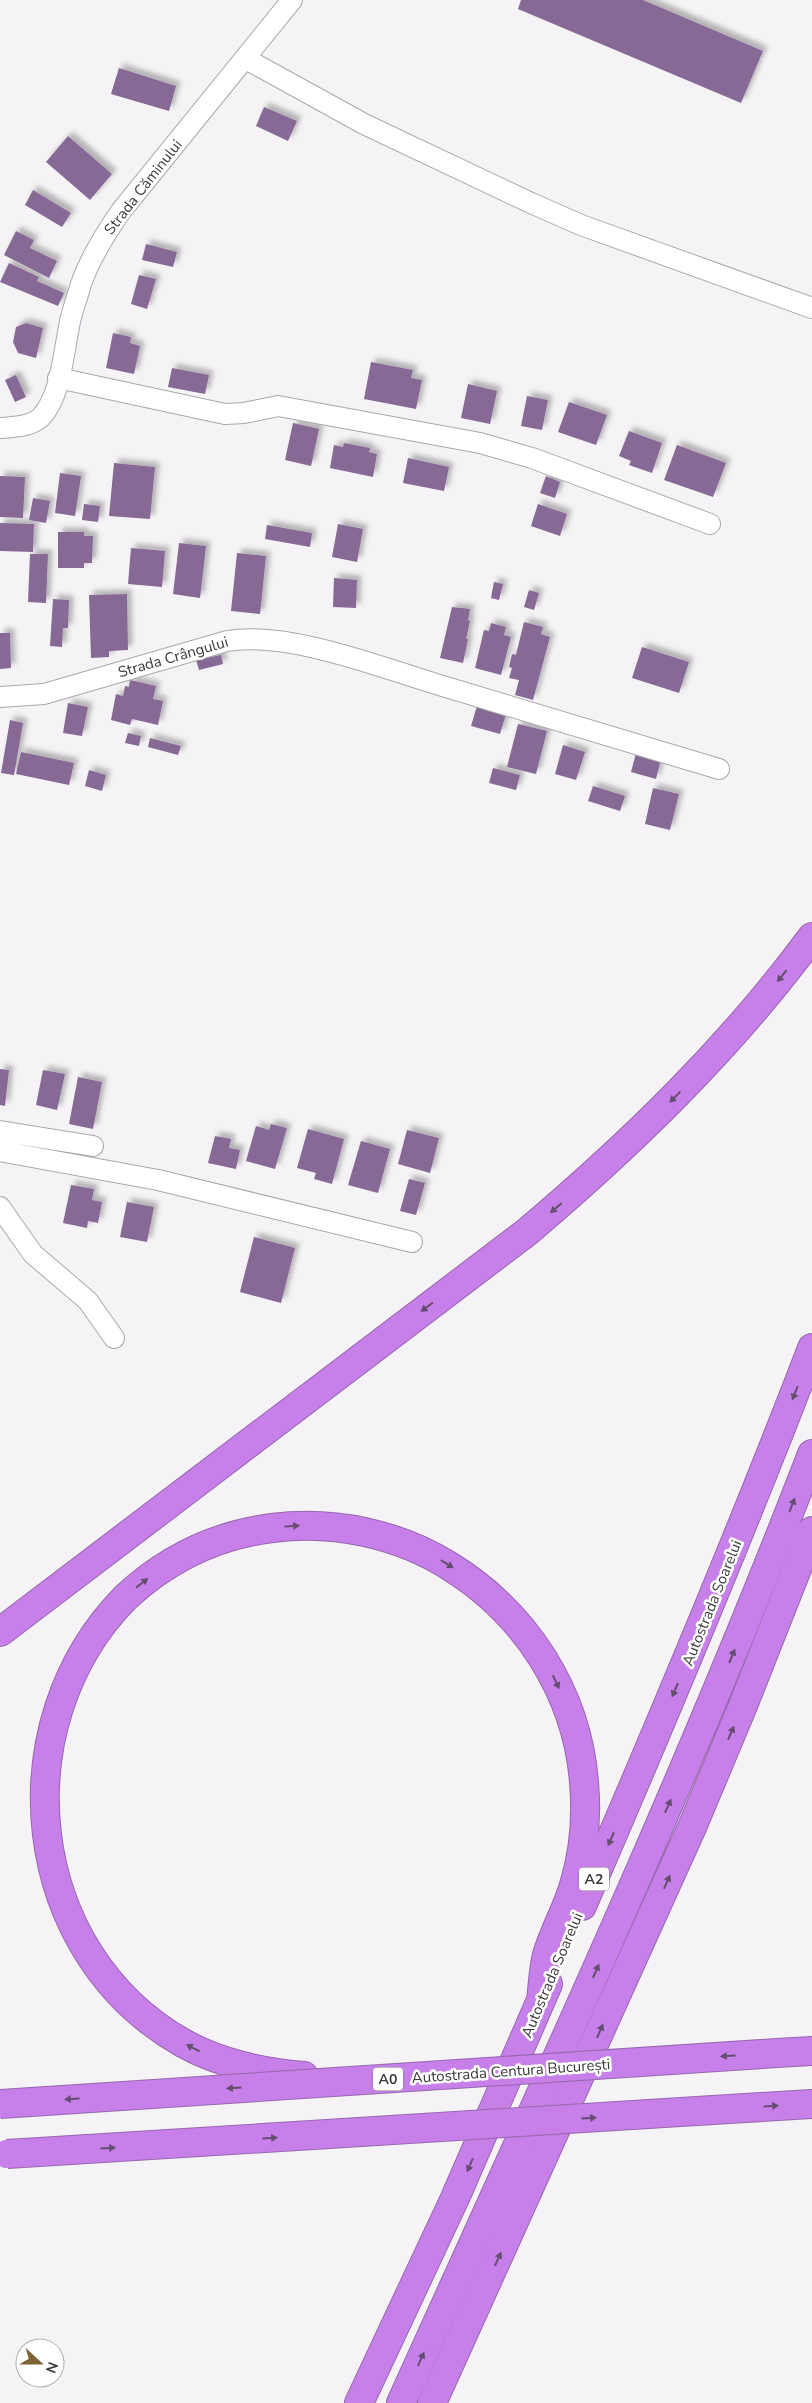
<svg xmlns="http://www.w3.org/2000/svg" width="812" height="2403" font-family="'Nunito Sans',sans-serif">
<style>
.building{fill:#876996;filter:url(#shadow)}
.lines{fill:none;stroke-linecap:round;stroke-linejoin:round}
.minor-casing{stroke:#aaa8ac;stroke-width:22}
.highway-casing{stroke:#9667ac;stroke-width:30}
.minor{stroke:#fff;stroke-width:20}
.highway{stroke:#c780e9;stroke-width:28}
.highway-bridge-casing{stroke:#9667ac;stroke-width:30;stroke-linecap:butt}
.highway-bridge{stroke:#c780e9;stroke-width:28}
.oneway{fill:#644e6f}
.labels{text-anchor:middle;stroke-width:5;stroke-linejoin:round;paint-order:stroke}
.shield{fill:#fff;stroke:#757476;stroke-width:1}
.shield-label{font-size:14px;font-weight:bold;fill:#3a393b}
.street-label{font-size:15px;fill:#3a393b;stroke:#fff}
</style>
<defs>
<filter id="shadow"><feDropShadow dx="4.5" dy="-4.5" stdDeviation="2.5" flood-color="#0004"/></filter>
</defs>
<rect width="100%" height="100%" fill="#f6f3f7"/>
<!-- building -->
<path class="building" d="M521,0H643L763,51L741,103L518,9Z
M119,68L176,86L169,111L111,94Z
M264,107L297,121L288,141L256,126Z
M68,136L112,174L90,200L46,162Z
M33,190L71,213L62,227L25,205Z
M16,231L34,240L30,248L57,261L49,278L4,255Z
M146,244L177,252L173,267L142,260Z
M9,263L39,277L37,281L64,293L58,306L0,282Z
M139,275L156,279L147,309L131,304Z
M26,323L43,328L36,358L18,353L13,342L16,327Z
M113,333L131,337L130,343L140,346L134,374L106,368Z
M371,362L413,370L411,378L422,380L416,409L364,399Z
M172,368L209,375L205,394L168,387Z
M16,375L26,397L15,402L5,380Z
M468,384L497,391L490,424L461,418Z
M527,396L548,400L542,430L521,426Z
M569,402L607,415L596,445L558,432Z
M293,423L319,429L311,466L285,460Z
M629,431L662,443L652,473L629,465L631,461L619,456Z
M344,443L370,448L369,452L377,454L373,477L330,468L334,445L343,447Z
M677,445L726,463L713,497L664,480Z
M408,458L449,467L444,491L403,483Z
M114,463L155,467L150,519L109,516Z
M60,473L81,476L75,516L55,513Z
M0,476L25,477L23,518L0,517Z
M546,476L560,482L555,498L540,493Z
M33,498L50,501L46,523L29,520Z
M84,504L100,506L98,522L82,520Z
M538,504L567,514L560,536L531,526Z
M0,523L34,524L33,552L0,551Z
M338,524L363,529L357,562L332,557Z
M267,525L312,533L310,547L265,539Z
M58,532H84V536H93L92,563H84V568H58Z
M179,543L206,546L200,598L173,594Z
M131,548L165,551L162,587L128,584Z
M237,553L266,556L260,614L231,611Z
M30,554H48L46,603L28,602Z
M334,578L357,580L356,608L333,607Z
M494,582L503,584L499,600L491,598Z
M529,590L539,593L534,610L524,607Z
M127,594L128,650L109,651V657L91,658L89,595Z
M53,599L69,600L68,628H63L62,647L50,646Z
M452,607L470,609L468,620L470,621L466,639H468L463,663L440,658Z
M524,622L543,627L541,634L550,637L533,700L515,695L519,680L509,678L512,668L509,667L512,654L516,655Z
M491,623L506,627L504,635L511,637L501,675L475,668L484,630L489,631Z
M0,633H10L11,668L0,669Z
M642,647L689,662L679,693L632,678Z
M221,655L223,664L199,670L196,660Z
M130,680L156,686L153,699L163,701L158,725L132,719L130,725L111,720L116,694L123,696L125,686L129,687Z
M68,703L88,707L82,736L63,733Z
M477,706L506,714L500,734L471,726Z
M10,720L23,723L14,775L1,773Z
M518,724L547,731L536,774L507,767Z
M128,733L141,736L139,746L125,743Z
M150,738L181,746L178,755L148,747Z
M563,745L585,752L576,780L555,774Z
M21,752L74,763L69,785L16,774Z
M636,753L661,759L656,779L631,772Z
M493,768L520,775L516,790L489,783Z
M89,770L106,775L102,791L85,786Z
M593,786L625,796L620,811L588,801Z
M653,788L679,794L670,830L645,824Z
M0,1069L9,1070L5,1106L0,1105Z
M43,1070L65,1074L57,1110L36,1105Z
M78,1077L102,1082L93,1129L69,1124Z
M271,1124L287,1128L275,1169L246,1161L256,1126L269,1130Z
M308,1129L344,1139L332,1184L314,1179L316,1173L297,1168Z
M407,1130L439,1138L430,1173L398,1164Z
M215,1136L231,1139L229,1148L240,1150L236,1169L208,1163Z
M361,1141L390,1149L378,1193L348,1185Z
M409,1179L425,1183L416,1215L400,1211Z
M71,1185L94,1189L92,1200L102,1202L98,1223L88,1221L87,1228L63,1223Z
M127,1202L154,1207L147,1242L120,1237Z
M254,1237L295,1248L281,1303L240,1292Z"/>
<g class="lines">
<defs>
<path id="minor" d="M246,59L364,124L531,203L581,225L812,308
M58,378L225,414L244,413L278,406L480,443L532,458L710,524
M0,428C13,427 29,427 40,418C62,397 64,346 71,317C74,306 78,295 81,284C90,258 105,234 121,211L292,0
M0,697L44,694L227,641C288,631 377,666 436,684C531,712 625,741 719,769
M0,1131L93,1146
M0,1151L158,1180L412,1242
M0,1207L33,1254L88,1301L114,1338"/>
<path id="highway" d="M0,1632L527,1232C632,1143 730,1048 812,937
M582,1906C662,1721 740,1536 812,1348
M777,2053L812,2051
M304,2076C261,2072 221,2064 183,2043C22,1952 0,1724 126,1597C167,1559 217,1535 272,1528C334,1520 399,1534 451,1567C526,1614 577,1693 584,1782C587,1816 584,1852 574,1885C567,1909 554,1931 547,1955C543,1970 543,1985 541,2000
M729,2109L812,2104
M359,2403L455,2198L548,1984
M401,2403C543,2089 688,1776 812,1454
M432,2403L693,1825L742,1708L812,1531"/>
</defs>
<!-- minor casing -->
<use href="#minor" class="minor-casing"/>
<!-- highway casing -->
<use href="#highway" class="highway-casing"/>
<!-- minor -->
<use href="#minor" class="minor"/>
<!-- highway -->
<use href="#highway" class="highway"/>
<defs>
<path id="highway-bridge" d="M0,2104L777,2053
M7,2154L729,2109"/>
</defs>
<!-- highway-bridge casing -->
<use href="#highway-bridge" class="highway-bridge-casing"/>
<!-- highway-bridge -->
<use href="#highway-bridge" class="highway-bridge"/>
</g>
<!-- one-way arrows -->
<defs><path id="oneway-solid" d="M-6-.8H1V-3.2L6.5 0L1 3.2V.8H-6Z" transform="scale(1.25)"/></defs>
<g class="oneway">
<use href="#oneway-solid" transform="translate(782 976) rotate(129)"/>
<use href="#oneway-solid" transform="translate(675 1097) rotate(135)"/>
<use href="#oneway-solid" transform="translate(556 1208) rotate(140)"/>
<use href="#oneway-solid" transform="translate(427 1307) rotate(143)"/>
<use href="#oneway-solid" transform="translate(795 1393) rotate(111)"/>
<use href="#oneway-solid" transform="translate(792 1505) rotate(-69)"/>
<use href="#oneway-solid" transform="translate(292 1526) rotate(-3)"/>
<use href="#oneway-solid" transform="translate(447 1564) rotate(32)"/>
<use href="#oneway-solid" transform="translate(142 1583) rotate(-38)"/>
<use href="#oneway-solid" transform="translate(732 1656) rotate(-68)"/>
<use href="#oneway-solid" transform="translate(556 1682) rotate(64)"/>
<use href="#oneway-solid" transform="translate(675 1690) rotate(113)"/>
<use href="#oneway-solid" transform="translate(731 1733) rotate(-67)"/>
<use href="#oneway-solid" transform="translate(668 1806) rotate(-66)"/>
<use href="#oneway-solid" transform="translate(611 1839) rotate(113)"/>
<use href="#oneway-solid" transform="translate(667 1882) rotate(-66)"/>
<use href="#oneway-solid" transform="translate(596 1971) rotate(-66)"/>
<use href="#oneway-solid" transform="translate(600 2031) rotate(-66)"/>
<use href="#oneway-solid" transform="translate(193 2048) rotate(-153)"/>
<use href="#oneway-solid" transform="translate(728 2056) rotate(176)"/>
<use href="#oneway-solid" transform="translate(234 2088) rotate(177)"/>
<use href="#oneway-solid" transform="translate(72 2099) rotate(176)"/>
<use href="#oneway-solid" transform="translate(771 2106) rotate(-4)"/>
<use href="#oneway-solid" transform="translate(589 2118) rotate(-4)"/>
<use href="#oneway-solid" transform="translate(270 2138) rotate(-4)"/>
<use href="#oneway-solid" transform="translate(108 2148) rotate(-3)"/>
<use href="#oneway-solid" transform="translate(470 2165) rotate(113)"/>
<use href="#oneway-solid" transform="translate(498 2259) rotate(-66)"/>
<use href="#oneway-solid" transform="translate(421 2359) rotate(-66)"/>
</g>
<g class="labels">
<!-- shield labels -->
<g class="shield">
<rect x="579" y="1867.5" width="30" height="23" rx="4"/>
<rect x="373" y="2067.5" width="30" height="23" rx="4"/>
</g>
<g class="shield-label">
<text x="594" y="1884">A2</text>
<text x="388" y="2084">A0</text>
</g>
<!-- street labels -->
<g class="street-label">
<text transform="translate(143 187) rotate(-52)" y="5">Strada Căminului</text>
<text transform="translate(173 657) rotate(-16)" y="5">Strada Crângului</text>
<text transform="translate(712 1603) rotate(-68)" y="5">Autostrada Soarelui</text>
<text transform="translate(552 1975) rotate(-67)" y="5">Autostrada Soarelui</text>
<text transform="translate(511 2071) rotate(-4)" y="5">Autostrada Centura București</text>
</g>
</g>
<!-- north arrow -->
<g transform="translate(40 2363) rotate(111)"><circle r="24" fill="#ffffff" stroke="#b0b0b1"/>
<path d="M0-4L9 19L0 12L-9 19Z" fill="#7c6334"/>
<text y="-8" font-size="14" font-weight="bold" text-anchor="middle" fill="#3a393b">N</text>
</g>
</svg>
